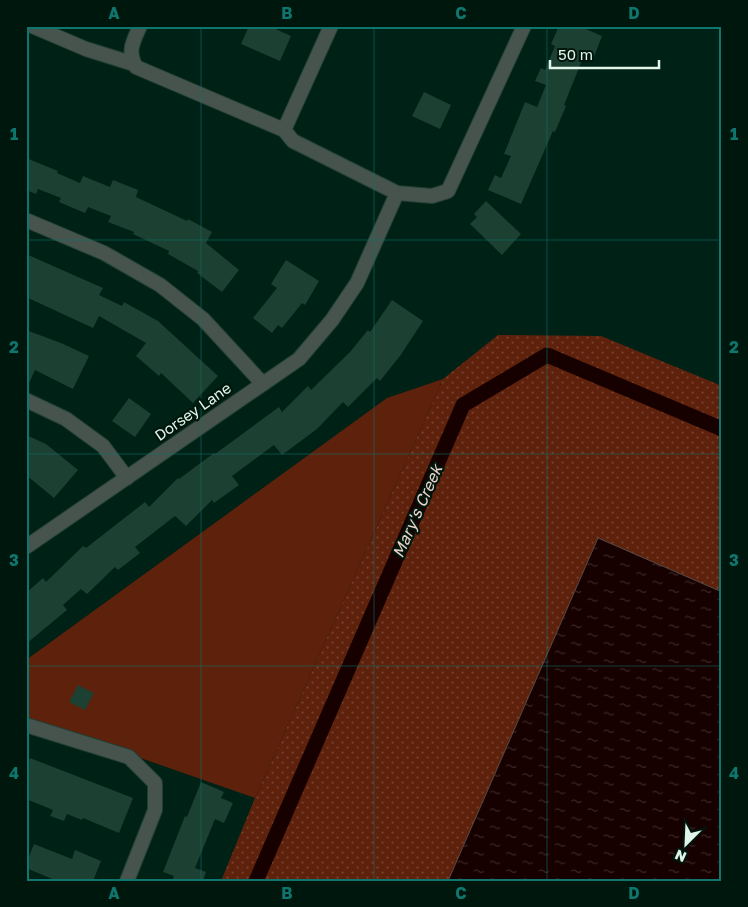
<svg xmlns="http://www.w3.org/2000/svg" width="748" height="907" font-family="'Golos Text',sans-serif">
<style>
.grass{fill:url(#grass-dots)}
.park{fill:#5e210c}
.water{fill:url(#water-ripples);stroke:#544a46}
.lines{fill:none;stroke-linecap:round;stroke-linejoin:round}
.canal{stroke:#170100;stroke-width:15}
.building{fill:#1c4031}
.street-casing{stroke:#203f33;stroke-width:16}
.street{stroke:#46544d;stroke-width:14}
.grid{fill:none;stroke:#0f766e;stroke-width:1;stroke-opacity:0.55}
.labels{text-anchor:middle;stroke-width:4.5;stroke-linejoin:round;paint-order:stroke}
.street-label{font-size:15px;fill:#e2f5eb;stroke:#00170d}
.water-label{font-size:16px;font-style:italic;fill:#edd3cb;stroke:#00170d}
.neatline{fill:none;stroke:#0f766e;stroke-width:2}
.grid-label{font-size:16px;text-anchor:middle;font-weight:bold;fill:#0f766e}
</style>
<defs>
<pattern id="grass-dots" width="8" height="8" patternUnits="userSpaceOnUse" patternTransform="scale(1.25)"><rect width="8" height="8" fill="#5e210c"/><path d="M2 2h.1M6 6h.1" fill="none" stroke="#754230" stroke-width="1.8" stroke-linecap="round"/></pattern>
<pattern id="water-ripples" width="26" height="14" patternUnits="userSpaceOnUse" patternTransform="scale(1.25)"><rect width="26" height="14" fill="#170100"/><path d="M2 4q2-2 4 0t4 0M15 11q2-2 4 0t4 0" fill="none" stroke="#382725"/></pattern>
</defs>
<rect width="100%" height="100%" fill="#002115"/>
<!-- grass -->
<path class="grass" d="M498,335L601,336L722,386V881H221L255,798L443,379Z"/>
<!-- park -->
<path class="park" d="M443,379L255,798L26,718V660L387,398Z"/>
<!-- water -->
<path class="water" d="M598,538L722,592V881H448Z"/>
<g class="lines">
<!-- canal -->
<path class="canal" d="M256,881L463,405L547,355L722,429"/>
</g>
<!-- building -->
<path class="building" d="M249,26H269L291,36L280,61L241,44Z
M559,26H579L602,36L592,62L583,58L564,105L566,106L555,132L553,131L521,204L488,190L495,175L501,178L511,156L504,154L525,102L537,107L546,85L535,81L541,68L545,70L555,46L551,44Z
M424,92L451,105L440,129L412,116Z
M26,158L58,171L57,173L80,183L83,176L110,187L113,180L138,190L136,197L187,221L188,219L212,232L206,243L239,270L222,292L197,273L198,271L168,254L169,251L133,234L134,232L108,222L111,216L88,207L85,213L59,202L61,198L38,189L36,194L26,190Z
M486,201L521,234L502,255L470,224L477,217L474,214Z
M26,254L103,288L99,295L122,306L124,302L158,321L218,376L193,403L161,373L159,376L136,356L146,343L99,316L93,328L26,297Z
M286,260L319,281L305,305L302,303L282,328L278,325L272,333L253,318L277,288L271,284Z
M392,300L423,321L400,356L380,381L377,378L348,407L343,402L317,429L282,455L274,445L232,476L239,485L214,503L212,500L186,526L175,516L135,547L140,553L118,570L115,567L87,594L81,589L63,605L67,610L26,644V593L43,578L46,582L83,546L86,548L145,502L149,507L178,478L179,479L214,453L215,454L279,407L282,412L308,386L311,390L350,352L368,330L370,332Z
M26,330L61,343L89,356L73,389L35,370L26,390Z
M129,398L151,414L135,437L112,421Z
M26,435L46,444L78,470L54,498L26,475Z
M78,685L94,693L85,710L69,702Z
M30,758L133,798L119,833L83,818L82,820L67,814L64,821L50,816L53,810L26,799V769Z
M201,782L224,792L221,798L233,803L224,823L215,819L195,868L206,872L203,881H172L174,876L163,872L185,816L187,817Z
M34,844L72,859L75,850L101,861L93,881H57L26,868V864Z"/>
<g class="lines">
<defs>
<path id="street" d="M32,26L86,49L134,64
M140,26C133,42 127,51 136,67L284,130
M331,26L284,130L293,141L397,193
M26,220L104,253L160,285L203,319L263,384
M26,400L66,419L103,446L127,478
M26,547L299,359L332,320L357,283L397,193L432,196L448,191L524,26
M26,725L129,757L155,783V810L127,881"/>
</defs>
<!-- street casing -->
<use href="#street" class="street-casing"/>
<!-- street -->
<use href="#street" class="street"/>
</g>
<!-- grid -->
<path class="grid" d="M201,26V881M374,26V881M547,26V881M26,240H722M26,454H722M26,666H722"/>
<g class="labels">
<!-- street labels -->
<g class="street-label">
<text transform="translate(193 412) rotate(-35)" y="5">Dorsey Lane</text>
</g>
<!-- water labels -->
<g class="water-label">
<text transform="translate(417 511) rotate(-66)" y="6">Mary's Creek</text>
</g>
</g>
<!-- border -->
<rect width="748" height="907" fill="none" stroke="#00170d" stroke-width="55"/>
<!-- north arrow -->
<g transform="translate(686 844) rotate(204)" stroke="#00170d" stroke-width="4" paint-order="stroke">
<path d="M0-4L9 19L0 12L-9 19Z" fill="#e2f5eb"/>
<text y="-8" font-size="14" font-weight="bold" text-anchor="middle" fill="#e2f5eb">N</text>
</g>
<!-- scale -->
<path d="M550 60v8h109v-8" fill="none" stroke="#e2f5eb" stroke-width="2.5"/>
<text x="558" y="60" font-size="15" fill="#e2f5eb" stroke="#00170d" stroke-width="4" paint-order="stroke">50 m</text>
<rect x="28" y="28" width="692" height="852" class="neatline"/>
<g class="grid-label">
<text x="114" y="19">A</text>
<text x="287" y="19">B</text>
<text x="461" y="19">C</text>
<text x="634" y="19">D</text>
<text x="14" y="140">1</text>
<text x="734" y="140">1</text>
<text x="14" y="353">2</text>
<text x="734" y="353">2</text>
<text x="14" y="566">3</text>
<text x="734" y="566">3</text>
<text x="14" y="779">4</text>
<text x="734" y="779">4</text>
<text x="114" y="899">A</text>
<text x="287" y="899">B</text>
<text x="461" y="899">C</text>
<text x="634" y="899">D</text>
</g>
</svg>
